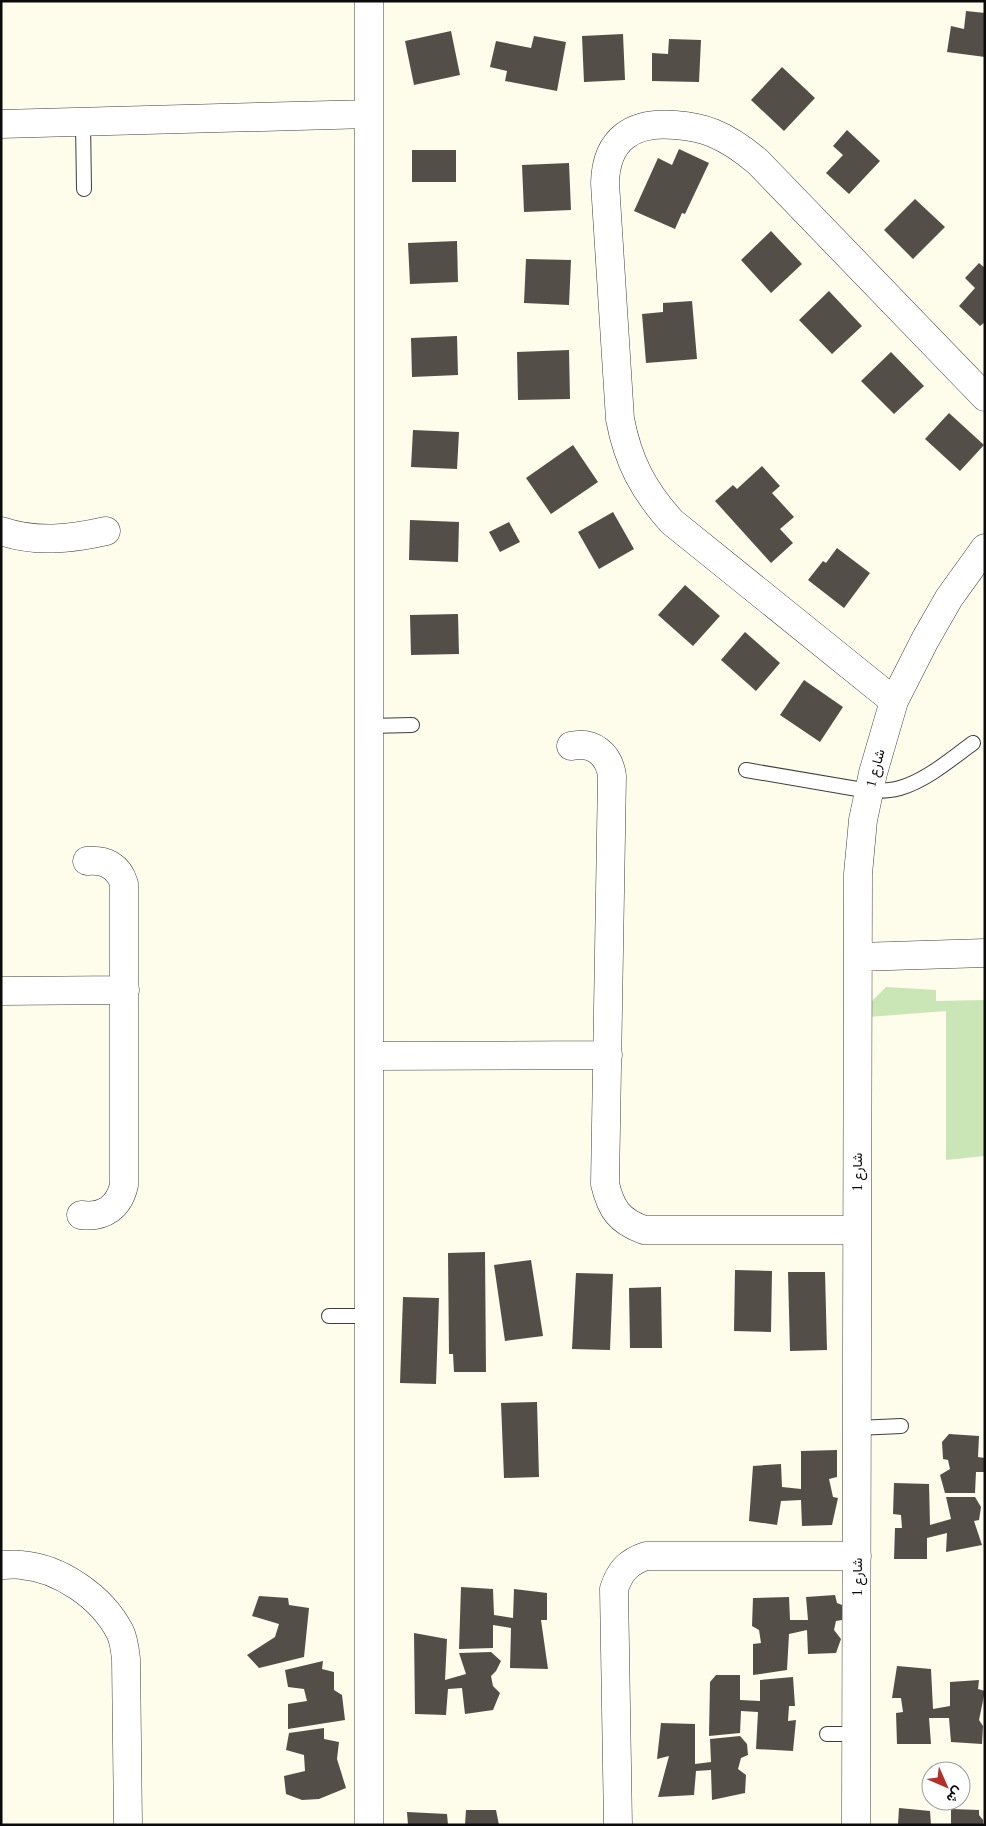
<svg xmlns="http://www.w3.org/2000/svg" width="986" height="1826" font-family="'Times New Roman',Vazirmatn,serif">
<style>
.green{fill:#cbe6b6}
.building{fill:#544e48}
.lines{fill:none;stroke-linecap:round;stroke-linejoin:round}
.service-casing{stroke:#3e3e3e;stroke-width:16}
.minor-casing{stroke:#3e3e3e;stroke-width:29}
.service{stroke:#fff;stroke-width:14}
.minor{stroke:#fff;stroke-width:28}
.labels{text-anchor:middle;stroke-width:5;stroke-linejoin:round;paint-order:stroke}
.street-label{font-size:14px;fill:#0b0b0b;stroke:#fff}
</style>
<rect width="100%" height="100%" fill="#fefceb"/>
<!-- green -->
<path class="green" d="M886,987L936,990V1001L985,1000V1156L946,1160V1011L868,1017L871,1002Z"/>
<!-- building -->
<path class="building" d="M966,11L985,13V57L947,52L951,26L964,29Z
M451,31L460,75L414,85L405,41Z
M623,34L625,80L584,82L582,36Z
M534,36L566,42L557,91L505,81L507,71L490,67L496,41L531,48Z
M669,39L701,40L699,82L652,81V53L668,54Z
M782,67L815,98L784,131L751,100Z
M847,130L880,161L849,194L826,173L843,155L833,146Z
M679,149L709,163L685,214L682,213L675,229L634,211L658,158L672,165Z
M412,150H456V182H412Z
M569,163L571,210L524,212L522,165Z
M915,199L945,227L913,259L884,230Z
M771,231L802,264L771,293L741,260Z
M457,241L458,282L410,284L408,243Z
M526,259L571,260L569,305L524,303Z
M979,263L985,268V322L980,326L959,306L975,288L965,278Z
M829,291L862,326L832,354L799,320Z
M692,301L697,359L646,363L642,314L663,312V303Z
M457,336L458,375L412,377L411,338Z
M569,350L570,399L518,400L517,352Z
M891,352L924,386L894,414L861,381Z
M949,413L984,445L960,471L925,439Z
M413,430L459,432L457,469L411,467Z
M573,445L598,482L551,514L526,478Z
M762,466L780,486L772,493L794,517L780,529L793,543L771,563L715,501L733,485L737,489Z
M613,512L634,549L599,569L578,532Z
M410,520L459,522L458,562L409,560Z
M509,522L520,542L500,552L489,532Z
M837,548L870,573L844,608L808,580L823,561L826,563Z
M685,585L720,616L693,646L658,615Z
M458,614L459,654L411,655L410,615Z
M745,632L780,663L756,691L721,660Z
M804,680L843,707L820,742L780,715Z
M485,1252L486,1372H454L453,1354H449L448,1253Z
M531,1260L543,1336L505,1341L494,1265Z
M735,1270L772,1271L771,1332L734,1331Z
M788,1272H825L827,1350L790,1351Z
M576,1273L613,1274L610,1350L572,1349Z
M661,1287L662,1348H630L629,1288Z
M403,1297L439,1298L436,1384L400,1383Z
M537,1402L539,1477L504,1478L501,1403Z
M949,1434L979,1436L978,1457L985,1458V1472H976L975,1493H945L940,1475L950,1469L948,1460L943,1459L942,1442Z
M837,1450V1477L829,1479L833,1497L838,1498L832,1525L802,1526L801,1500L781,1501L777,1525L749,1521L753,1466L781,1464L782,1487L801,1489V1451Z
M894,1483L929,1484L930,1525L951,1519L946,1497H975L981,1507L979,1520L974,1521L982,1545L946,1552L947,1533L927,1538V1559H894L895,1528H902L901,1515L893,1514Z
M461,1587L493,1589L494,1615L513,1618L514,1589L547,1593V1620H541L548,1669L510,1668L511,1628L493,1625V1648L459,1649Z
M835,1595L837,1603L842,1605V1620L836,1621L834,1630L841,1639L836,1653L808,1654L807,1630L789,1634L787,1670L753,1675V1644L761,1643L759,1630L752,1626L753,1598L789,1597L790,1620H808L806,1597Z
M259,1596L288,1598L289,1605L309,1608L304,1657L259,1668L247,1655L275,1637L279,1624L252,1616Z
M414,1633L447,1639L445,1680L466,1674L459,1653L491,1652L501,1661L496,1671L491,1676L493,1686L500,1693L493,1710L465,1714L462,1688L448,1689L446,1715L415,1714Z
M323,1661L322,1669L334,1672V1690L342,1695L345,1720L288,1729V1704L307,1701L304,1689L288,1687L285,1670Z
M897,1666L931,1669L933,1709L950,1706V1682L979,1680L978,1689L985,1691L979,1720L983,1726L982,1744L951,1742L949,1718H929L931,1744H897L896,1713L903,1712L901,1698H892Z
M716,1675H740V1700L760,1701V1680L793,1677L795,1706H789L788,1721L796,1720L793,1751L756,1749L758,1712L741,1711L740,1733L709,1736L710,1682Z
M661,1723L695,1724V1764L711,1762L710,1739L740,1736L747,1744L748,1755L741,1758L738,1769L746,1775L745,1793L712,1800L711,1770L696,1771L694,1795L658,1797L669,1756L657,1759Z
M324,1728V1739L339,1742L337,1759L346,1788L319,1799L302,1800L286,1794L284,1776L305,1771L304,1755L286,1750L289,1733Z
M899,1808L930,1811L931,1825H898Z
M951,1809L979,1810V1815L983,1820V1825H951Z
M466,1810H496L499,1825H465Z
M407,1812L447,1814L448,1825H408Z"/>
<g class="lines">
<defs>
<path id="service" d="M83,122L84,189
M369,726L412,725
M746,770L869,791C879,791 890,791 900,788C927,780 951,759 973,743
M329,1316H369
M857,1428L901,1426
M827,1734H856"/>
<path id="minor" d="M1,124L369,114
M1,531C36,543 71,539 106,531
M894,701L672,522C643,490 628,461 620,419L605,183C606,139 633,121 675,125C688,126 701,128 713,133C730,140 744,150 758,162L985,397
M571,746C593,741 609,754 612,776L605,1184C611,1209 619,1221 644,1230H857
M858,957L985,953
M1,991L125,990
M369,1056L608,1055
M81,1215C104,1218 119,1207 124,1185V884C119,866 105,859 87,861
M1,1565C8,1565 14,1564 21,1565C60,1568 102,1597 120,1632C124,1640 125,1650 126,1659L128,1825
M369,1825V1
M618,1825L614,1589C620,1571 628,1562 646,1556H857
M856,1825L858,874L863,820L873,773L894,701L925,640L949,598L985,548"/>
</defs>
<!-- service casing -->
<use href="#service" class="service-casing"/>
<!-- minor casing -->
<use href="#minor" class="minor-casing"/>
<!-- service -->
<use href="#service" class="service"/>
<!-- minor -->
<use href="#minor" class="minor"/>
</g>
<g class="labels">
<!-- street labels -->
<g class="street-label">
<text transform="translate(875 768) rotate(-75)" y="5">شارع 1</text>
<text transform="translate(857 1172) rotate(-90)" y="5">شارع 1</text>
<text transform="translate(857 1577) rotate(-90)" y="5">شارع 1</text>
</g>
</g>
<!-- border -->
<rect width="986" height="1826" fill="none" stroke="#0b0b0b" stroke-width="5"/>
<!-- north arrow -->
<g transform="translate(946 1786) rotate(135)"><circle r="24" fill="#ffffff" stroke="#9d9d9d"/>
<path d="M0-4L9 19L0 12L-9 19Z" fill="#b52f2a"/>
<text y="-8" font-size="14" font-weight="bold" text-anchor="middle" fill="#0b0b0b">ش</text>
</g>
</svg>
